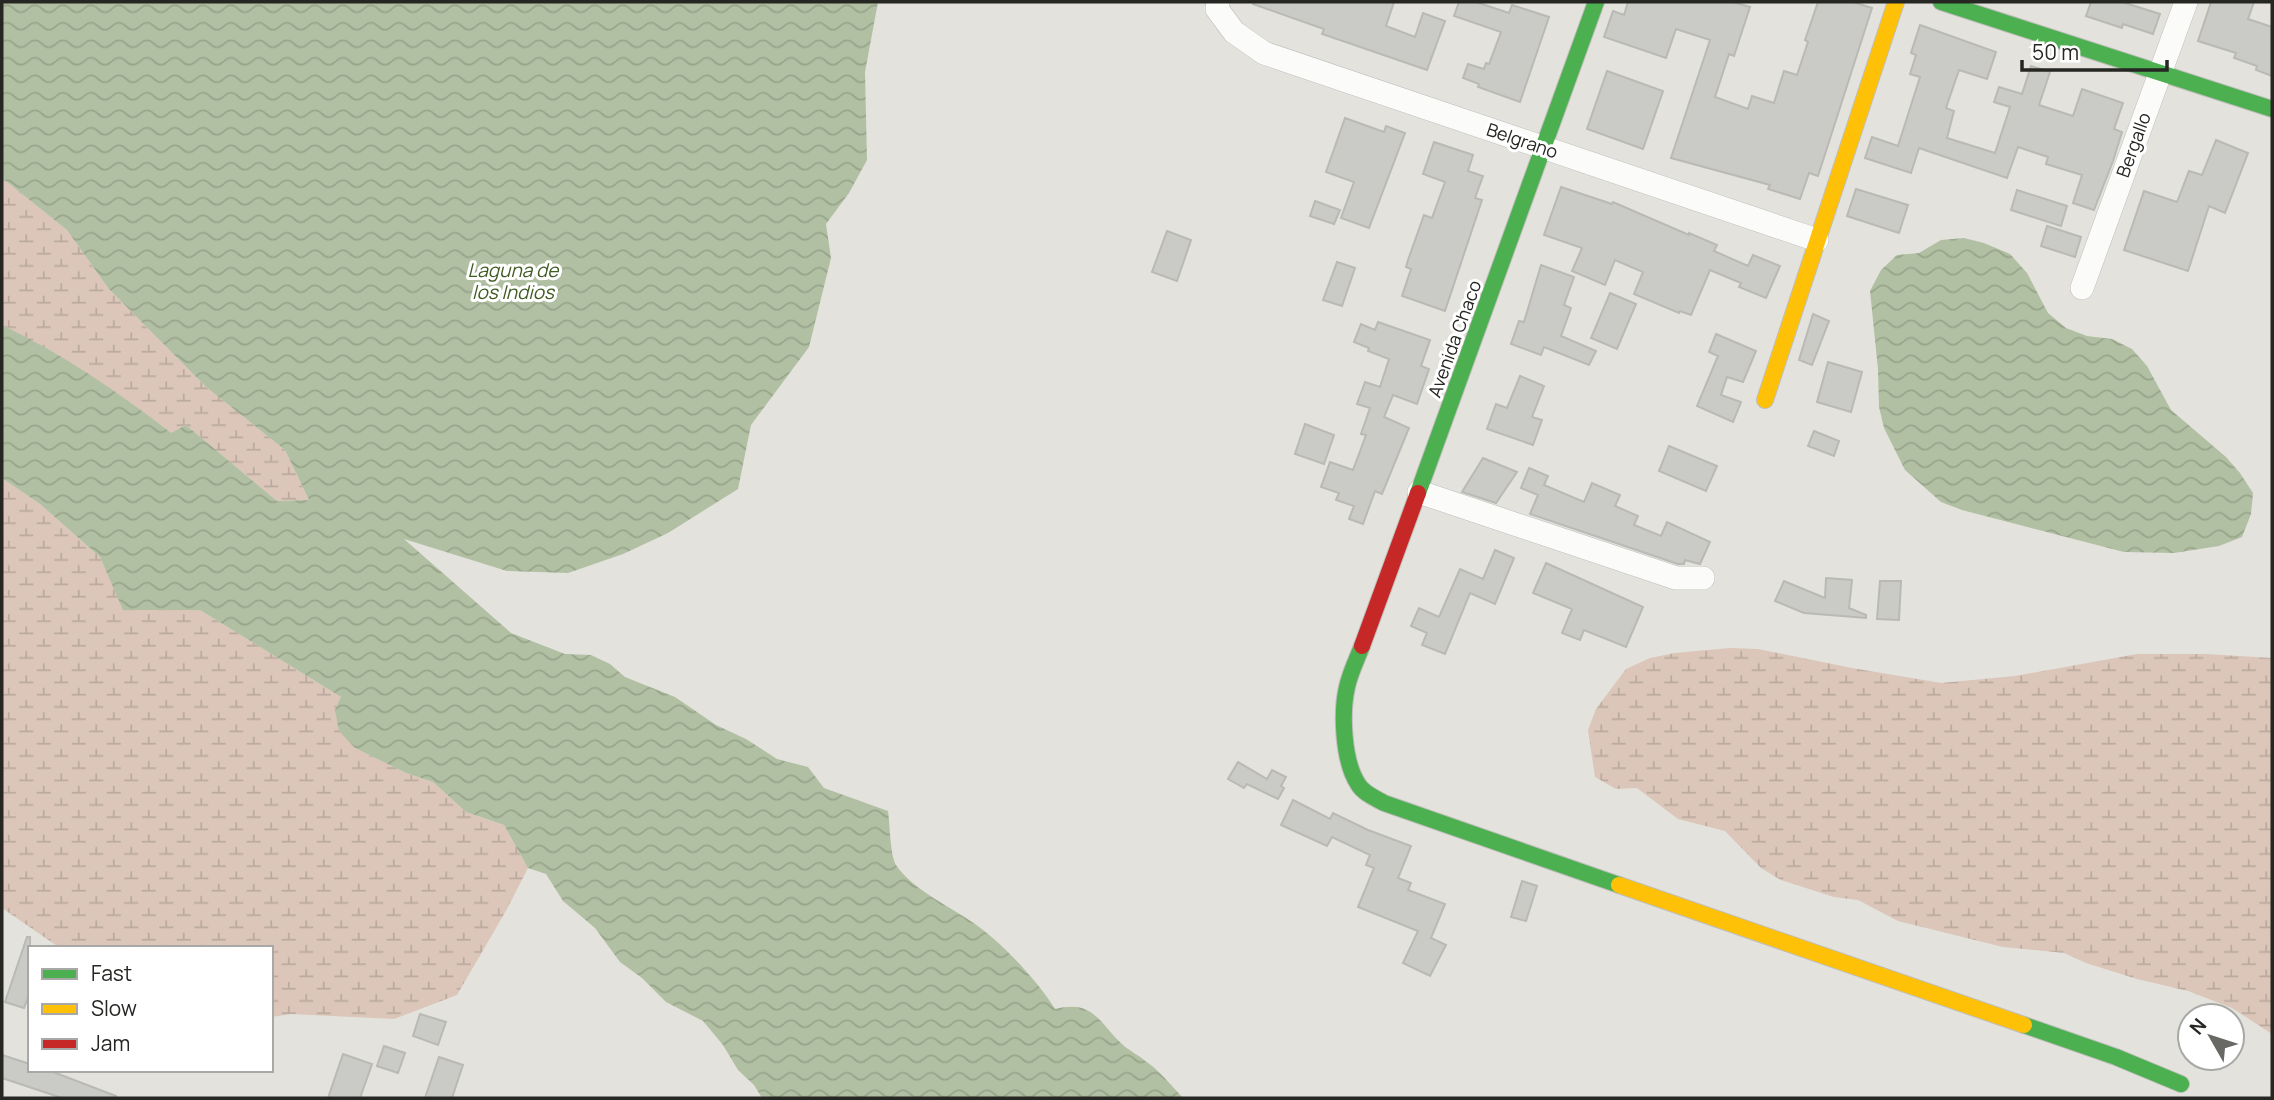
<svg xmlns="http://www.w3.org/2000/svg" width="2274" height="1100" font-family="Manrope,sans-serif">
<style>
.wetland{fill:url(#wetland-marsh)}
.water{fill:url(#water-waves)}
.building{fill:#cacac6;stroke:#b9b9b5;stroke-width:2}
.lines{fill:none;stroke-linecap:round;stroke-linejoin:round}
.street-casing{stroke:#bfbebb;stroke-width:24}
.fast-casing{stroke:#bfbebb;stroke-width:18}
.slow-casing{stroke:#bfbebb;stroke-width:18}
.jam-casing{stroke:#bfbebb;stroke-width:18}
.street{stroke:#fbfbfa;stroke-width:23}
.fast{stroke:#4caf50;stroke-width:16}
.slow{stroke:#ffc107;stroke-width:16}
.jam{stroke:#c62828;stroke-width:16}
.labels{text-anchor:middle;stroke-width:6;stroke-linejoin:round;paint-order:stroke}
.street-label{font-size:18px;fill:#262623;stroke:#fff}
.water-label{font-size:19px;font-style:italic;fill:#405c23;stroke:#fff}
</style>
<defs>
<pattern id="wetland-marsh" width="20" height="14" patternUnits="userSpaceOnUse" patternTransform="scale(1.75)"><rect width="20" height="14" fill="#dbc6b9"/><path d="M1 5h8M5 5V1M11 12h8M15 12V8" fill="none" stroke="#bcaa9f"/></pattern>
<pattern id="water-waves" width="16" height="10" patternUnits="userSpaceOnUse" patternTransform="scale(1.75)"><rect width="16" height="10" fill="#b1c0a2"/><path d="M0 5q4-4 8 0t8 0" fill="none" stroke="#98a58b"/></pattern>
</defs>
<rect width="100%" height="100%" fill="#e3e2dd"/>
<!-- wetland -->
<path class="wetland" d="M2,178L67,230L108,288L206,387L285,450L309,500L277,501L186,425L171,434C119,391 61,357 2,325Z
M2,478L40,504L100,557L124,610H200L341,697L355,748L406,773L433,782L466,812L504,825L528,868L507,909L457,995L394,1019L291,1014L271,1017V948H60L2,908Z
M1730,648L1758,649L1852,668L1941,683L2015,676L2137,654H2206L2272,658V1034L2232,1008L2188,991L2137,979L2086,963L2064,953L2003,947L1898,921L1858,900L1834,897L1781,880L1761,868L1725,831L1678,819L1637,788L1616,789L1595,777L1588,730L1596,709L1626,669L1650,658L1675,653Z"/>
<!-- water -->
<path class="water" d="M2,2H878L865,72L867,160L849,193L826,224L831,258L809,347L751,425L738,489L668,533L623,554L568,573L507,571L404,539L511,633L565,654L591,655L610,664L625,677L675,697L716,725L746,739L777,759L808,767L824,788L888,811C890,824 890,855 896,865C910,887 948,906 969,920C998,938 1038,981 1055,1009C1094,999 1099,1023 1122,1044C1128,1050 1137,1054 1144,1060C1159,1070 1171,1085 1183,1098H762L754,1085L738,1070L723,1045L703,1021L666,1002L642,978L620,962L595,928L563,901L546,874L528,868L504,825L466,812L433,782L406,773L355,748L339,731L335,710L341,697L200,610H123L100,557L40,504L2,478V325C62,354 119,392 171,433L186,425L277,501L309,500L285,450L206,387L108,288L67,230L2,178Z
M1964,238L1984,243L2010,254L2027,273L2048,313L2066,328L2087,336L2112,339L2132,349L2147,366L2171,410L2226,457L2240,473L2253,493L2251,514L2242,537L2219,546L2174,553L2124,552L1962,510L1941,502L1905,470L1884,428L1879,407L1878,369L1870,291L1881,270L1897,255L1919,253L1941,240Z"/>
<!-- building -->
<path class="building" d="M1253,2H1394L1386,26L1415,37L1423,13L1445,21L1427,70L1322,34L1324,29L1253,4Z
M1459,2H1476L1509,13L1512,5L1549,17L1520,102L1478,87L1479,84L1463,78L1468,64L1484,69L1486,63L1489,64L1501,32L1454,16Z
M1628,2H1733L1750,7L1734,56L1729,54L1715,97L1748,109L1752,96L1774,103L1784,71L1797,75L1808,42L1805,40L1818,2H1853L1872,8L1818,176L1809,173L1800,199L1768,189L1770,185L1671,158L1710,40L1676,29L1666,58L1604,37L1613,11L1624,15Z
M2091,2H2122L2160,14L2153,34L2123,24L2122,28L2086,16Z
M2211,2H2254L2248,19L2272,27V76L2256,70L2257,66L2234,58L2236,53L2198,41Z
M1920,25L1996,52L1987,79L1959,70L1946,108L1954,111L1947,138L1995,153L2010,107L1994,102L1999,87L2022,94L2031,66L2050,72L2039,105L2073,116L2082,89L2123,103L2114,129L2122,132L2113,161L2094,210L2073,203L2082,175L2046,164L2048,157L2018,147L2007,178L1919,148L1911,173L1865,158L1872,137L1898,146L1920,77L1910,74L1916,55L1911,53Z
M1607,71L1663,91L1643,149L1587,129Z
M1345,118L1384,132L1386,126L1405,133L1369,228L1341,218L1354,182L1326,172Z
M2216,140L2248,153L2225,213L2209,206L2188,271L2124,250L2144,191L2177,202L2189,171L2202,175Z
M1434,142L1473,155L1468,171L1483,176L1475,198L1482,200L1445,311L1402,296L1411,269L1406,267L1408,260L1424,215L1432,218L1445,182L1423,174Z
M1561,187L1612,204L1613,202L1689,235V233L1717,245L1714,251L1748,266L1753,255L1780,266L1766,298L1739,287L1741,283L1710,270L1691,315L1680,311L1679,313L1634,294L1643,272L1615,260L1605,285L1572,271L1582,248L1544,235Z
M1856,189L1908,205L1899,233L1847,216Z
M2017,190L2067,206L2061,226L2011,210Z
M1315,201L1340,210L1334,224L1310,216Z
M2047,226L2081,237L2075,257L2041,246Z
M1167,231L1191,240L1177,281L1152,272Z
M1337,262L1355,268L1342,306L1323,300Z
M1541,265L1574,277L1564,305L1571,308L1561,336L1596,351L1589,365L1544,347L1541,355L1511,344L1519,321L1524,322Z
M1610,293L1636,304L1617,349L1591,338Z
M1813,314L1829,321L1812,365L1799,360Z
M1378,322L1430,340L1421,366L1429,369L1417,404L1393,395L1384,417L1409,428L1382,494L1375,491L1363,524L1349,519L1354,506L1336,500L1339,493L1321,487L1330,462L1353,470L1366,435L1361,434L1370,408L1357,404L1365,382L1380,387L1389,359L1368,351L1369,348L1354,342L1361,324L1375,330Z
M1716,334L1756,351L1743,382L1727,377L1721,395L1741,402L1733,422L1697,406L1718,356L1709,352Z
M1828,362L1862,372L1851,412L1817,402Z
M1520,376L1544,386L1532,417L1542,420L1533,445L1487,429L1496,404L1507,408Z
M1305,424L1334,435L1324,464L1295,454Z
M1814,431L1839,441L1834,456L1808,446Z
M1669,446L1717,466L1706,491L1659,471Z
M1483,458L1517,472L1496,503L1462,492Z
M1529,468L1548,476L1544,485L1584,502L1592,483L1620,495L1615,506L1638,516L1634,525L1661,536L1667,522L1710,542L1700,564L1685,560L1684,564H1678L1530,514L1538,495L1521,488Z
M1495,550L1514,558L1495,604L1470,593L1445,654L1422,645L1427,633L1411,626L1419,608L1439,617L1460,569L1483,579Z
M1546,563L1643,607L1626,647L1584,630L1580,640L1562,633L1572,609L1533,593Z
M1826,578L1852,580L1849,608L1866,615V618L1804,613L1775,601L1784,581L1825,598Z
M1880,581H1901L1899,620L1877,619Z
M1238,762L1267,779L1272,770L1286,777L1281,786L1284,788L1278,799L1247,784L1244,788L1228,779Z
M1293,800L1330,819L1333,813L1368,830L1411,846L1398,878L1411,883L1408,890L1445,904L1431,938L1446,945L1430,976L1403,963L1418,931L1358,907L1374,868L1366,865L1370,855L1332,837L1327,846L1281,825Z
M1522,881L1537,886L1526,921L1511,917Z
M27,937H30V992L24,1008L5,1002Z
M420,1014L446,1022L438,1045L413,1036Z
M384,1046L405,1053L398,1073L377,1066Z
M343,1054L372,1064L360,1098H328Z
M2,1055L30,1064V1070H48L116,1096V1098H62L2,1078Z
M439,1057L463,1065L452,1098H425Z"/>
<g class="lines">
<defs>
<path id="street" d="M1218,2L1217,9L1234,32L1264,53L1817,240
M2082,288L2186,2
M1419,492L1676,578H1703"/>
<path id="fast" d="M1941,2L2272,109
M1418,493L1596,2
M1362,646C1357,659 1350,673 1347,687C1341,713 1343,761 1358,784C1363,793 1375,798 1384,803L1619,885
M2024,1025L2116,1057L2181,1084"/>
<path id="slow" d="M1765,400L1896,2
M1619,885L2024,1025"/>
<path id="jam" d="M1362,646L1418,493"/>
</defs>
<!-- street casing -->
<use href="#street" class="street-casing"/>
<!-- fast casing -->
<use href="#fast" class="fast-casing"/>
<!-- slow casing -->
<use href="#slow" class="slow-casing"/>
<!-- jam casing -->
<use href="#jam" class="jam-casing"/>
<!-- street -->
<use href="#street" class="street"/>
<!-- fast -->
<use href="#fast" class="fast"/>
<!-- slow -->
<use href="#slow" class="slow"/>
<!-- jam -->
<use href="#jam" class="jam"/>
</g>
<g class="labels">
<!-- street labels -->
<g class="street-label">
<text transform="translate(1522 141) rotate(19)" y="6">Belgrano</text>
<text transform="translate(2134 145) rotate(-70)" y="6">Bergallo</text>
<text transform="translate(1455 339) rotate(-70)" y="6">Avenida Chaco</text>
</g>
<!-- water labels -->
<g class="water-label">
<text x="513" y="277">Laguna de<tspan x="513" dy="22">los Indios</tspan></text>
</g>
</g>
<!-- border -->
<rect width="2274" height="1100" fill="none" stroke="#262623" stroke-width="7"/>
<!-- legend -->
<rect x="28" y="946" width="245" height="126" fill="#ffffff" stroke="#a8a8a7" stroke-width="2"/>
<rect x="42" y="969" width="35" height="10" fill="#4caf50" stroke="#a8a8a7" stroke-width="2"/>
<text x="91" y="981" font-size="21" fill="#262623">Fast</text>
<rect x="42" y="1004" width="35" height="10" fill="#ffc107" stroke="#a8a8a7" stroke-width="2"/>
<text x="91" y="1016" font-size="21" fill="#262623">Slow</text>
<rect x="42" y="1039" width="35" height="10" fill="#c62828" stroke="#a8a8a7" stroke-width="2"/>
<text x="91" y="1051" font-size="21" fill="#262623">Jam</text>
<!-- north arrow -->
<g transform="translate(2211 1037) rotate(309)"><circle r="33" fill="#ffffff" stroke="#a8a8a7" stroke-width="2"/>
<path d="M0-5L12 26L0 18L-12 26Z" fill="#686864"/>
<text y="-10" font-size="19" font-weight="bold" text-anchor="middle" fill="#262623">N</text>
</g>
<!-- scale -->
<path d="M2022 60v10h145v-10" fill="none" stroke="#262623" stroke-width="3.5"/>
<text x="2032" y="60" font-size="21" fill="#262623" stroke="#ffffff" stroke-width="5" paint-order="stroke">50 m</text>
</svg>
